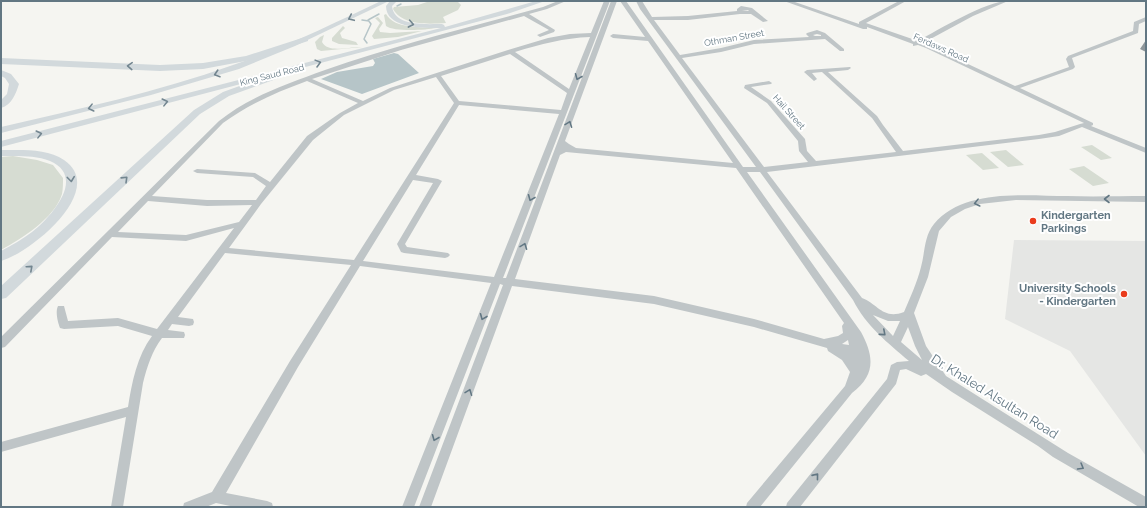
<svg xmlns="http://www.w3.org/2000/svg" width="1147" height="508" font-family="Raleway,sans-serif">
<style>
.built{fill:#e5e6e4}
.green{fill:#d6dcd2}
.water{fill:#b6c5c8}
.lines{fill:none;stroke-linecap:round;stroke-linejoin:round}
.stream{stroke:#b6c5c8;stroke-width:1.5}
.minor{fill:#bfc5c7;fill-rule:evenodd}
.major{fill:#d2d9dc;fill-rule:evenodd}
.highway{fill:#d2d9dc;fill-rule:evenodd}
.wall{fill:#8f979b}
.oneway{stroke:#738690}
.oneway2{stroke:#627783}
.poi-dot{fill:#ea3c1c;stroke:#fff;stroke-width:1.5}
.labels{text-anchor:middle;stroke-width:4;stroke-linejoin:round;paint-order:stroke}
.far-street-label{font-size:9px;fill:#627783;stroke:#fff}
.poi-label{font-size:11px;font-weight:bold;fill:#627783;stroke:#fff;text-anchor:start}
.near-street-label{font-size:13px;fill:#627783;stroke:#fff}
</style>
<rect width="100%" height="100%" fill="#f5f5f1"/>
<!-- built -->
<path class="built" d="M1014,240L1146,241V456L1070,351L1005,319Z"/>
<!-- green -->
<path class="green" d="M430,1H457L461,5L458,10L443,17L446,23C429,24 403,26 393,9L394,7L418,5Z
M386,14C394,29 422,27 436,28C426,30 394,32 386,26L384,15Z
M378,17L383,23L379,29L380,32L390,33L422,31L398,37L374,39L372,36L380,23L375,18Z
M343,26L345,28L340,33L342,38L356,42L358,45L339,44L332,41V38Z
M324,35L322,42C328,54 351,46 362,47L321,51L317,49L315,42L320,37Z
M1092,145L1112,158L1101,160L1081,147Z
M1006,150L1024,165L1008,167L990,152Z
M982,153L999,168L983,170L966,155Z
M13,156L37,160L53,165L63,178C63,183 63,189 62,194C55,218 21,239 1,250V157Z
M1084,166L1109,183L1093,186L1069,169Z"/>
<!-- water -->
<path class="water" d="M394,53L398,54L419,73L362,94L321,79L337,72L373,66L375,63L373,59Z"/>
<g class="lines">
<!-- stream -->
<path class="stream" d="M397,6L401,4
M362,20L369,21
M367,43L364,39L371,24L368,20L379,14"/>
<!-- minor -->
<path class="minor" d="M558,1H566L547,9L529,14L555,30L554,32L540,37L537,35L549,30L524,16L401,50L312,79L363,101L390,88L508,50L548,38L570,34L591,33L604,1H610L503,278H506L611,1H617L565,141L569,144L576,148L733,163L648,41L613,38L610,36L613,34L645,37L620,1H626L743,167H756L640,9L636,1H642L652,17L688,16L737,11V9L741,6L752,8L768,21L763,22L751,14H740L688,20H654L680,55L721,48L754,40L809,37L806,34L807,33L817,30L825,33L844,49V51H840L825,39L754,44L721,52L682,58L764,167L808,162L799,151L798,141L767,103L744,88L745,85L769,81L772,83L771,84L751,87L771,101L805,139L807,151L816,161L896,152L872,118L822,72L812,73L817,79L814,81L804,72L807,70L850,67L851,68L848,70L828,72L877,116L883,125L903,151L1039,135L1055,132L1080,124L1084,123L926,48L918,45L913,46V44L867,27V29H863L784,1H792L859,24V22L899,1H906L866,23L918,41C938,30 986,1 1008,1L973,16L923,43L1015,86L1069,67L1066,59L1068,56L1133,31L1134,22L1146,17V21L1139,24L1138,33L1072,58L1075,67L1073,69L1020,88L1093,123V125L1091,126L1146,148V153L1082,127L1059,136L1039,139L767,172L862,298C878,304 883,320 904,312C910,298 917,283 921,267C925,253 924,236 934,224C964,188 1026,196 1067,196C1093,197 1120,196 1146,196V202L1016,200L980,204L965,209L951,217L939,231L928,277L914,313L926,346L946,376L1068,453L1146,497V507H1139L1053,457L1038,446L952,392L926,374L921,376L906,369L900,370L896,384L800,507H786L787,503L887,379L891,365L897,362L909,361C888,343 866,326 853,300L760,172H747L861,332C874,356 876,375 852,393L760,507H746L747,503L845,386L850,372L842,360L828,351L827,348L754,327L654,304L512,286L431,507H419L503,285L500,284L414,507H402L491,283L360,266L298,367L226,493L267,501L272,503L273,507H235L216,503L206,507H183L184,503L212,492L290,361L351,265L225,253L178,317L193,319L194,322L193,325L189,326L172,324L168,330L184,332L185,335L184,338H162C152,351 147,367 143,383L123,507H111L126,417L1,452V442L128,407C132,382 137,356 152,336L118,326L64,329L60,328C58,323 55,312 58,306H64L68,321L118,318L157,329L234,228L186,241L112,237L5,347L1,348V337L219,121C250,96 287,84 325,70C396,45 470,27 543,7ZM742,10H748L749,11ZM817,34L821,35V36H815L813,35ZM590,37L569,89L515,52C541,44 564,38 590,37ZM510,54L567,93L561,110L459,101L441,76ZM436,77L454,103L354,260L229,248L261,204L313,140L344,115L394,90ZM307,81L358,103L340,113L307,136L270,182L255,173L197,169L193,171L197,173L253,177L266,186L256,200H207L152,196L223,123C249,104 277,92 307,81ZM459,105L559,114L494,277L363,261L413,180L433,183L397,244L401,252L404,253L445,258L448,257L450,255L448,253L407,247L405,244L442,181L438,179L416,175ZM566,152L736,168L844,323L842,326L843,333L838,336L824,339L754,319L654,296L515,279L560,155ZM148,201L207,206L252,205L239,222L186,235L118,232ZM873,315L888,321H900L893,336ZM908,327L915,346L922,360L901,342ZM848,340L849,345L842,344Z"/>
<!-- major -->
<path class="major" d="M381,1H389L295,46L239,69L151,95L1,133V127C79,109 157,92 233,65C284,48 332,24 381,1Z
M390,1H397L392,6C394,27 427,24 442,24L444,25L445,27L536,1H545L507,14L1,147V141L441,28C425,28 386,29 386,6Z"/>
<!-- highway -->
<path class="highway" d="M305,37H308V41L251,60L203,69L160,71L1,64V58L160,65L203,63L246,56Z
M298,65L302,68L301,70L229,96L200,114L6,298L1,299V286L194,110L223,92Z
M1,70L11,74L19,84C16,93 12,105 1,108V100L7,94L9,84L5,78L1,76Z
M1,150C21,150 47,148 64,160C108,190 30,253 1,261V251C12,245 23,239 32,232C51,217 87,177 50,161C35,155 17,156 1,156Z"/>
</g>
<!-- wall -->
<path class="wall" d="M1146,40V52L1140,49Z"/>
<!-- one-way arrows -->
<defs><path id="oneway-chevron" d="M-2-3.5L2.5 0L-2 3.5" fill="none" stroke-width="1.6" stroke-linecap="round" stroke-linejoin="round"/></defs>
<g class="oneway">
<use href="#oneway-chevron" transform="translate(351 18) rotate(155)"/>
<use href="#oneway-chevron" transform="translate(411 24) rotate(11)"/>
<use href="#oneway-chevron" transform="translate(318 63) rotate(-15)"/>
<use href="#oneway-chevron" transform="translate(130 66) rotate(-177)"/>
<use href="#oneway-chevron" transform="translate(217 74) rotate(162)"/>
<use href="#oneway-chevron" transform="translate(165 102) rotate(-14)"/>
<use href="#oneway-chevron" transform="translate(91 108) rotate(166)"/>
<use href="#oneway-chevron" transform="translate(39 134) rotate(-14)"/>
<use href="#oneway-chevron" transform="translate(71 179) rotate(83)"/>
<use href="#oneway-chevron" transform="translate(125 179) rotate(-44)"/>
<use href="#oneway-chevron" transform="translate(30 268) rotate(-42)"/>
</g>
<g class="oneway2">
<use href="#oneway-chevron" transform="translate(578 77) rotate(112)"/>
<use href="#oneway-chevron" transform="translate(569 124) rotate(-69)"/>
<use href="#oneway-chevron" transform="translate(531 198) rotate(112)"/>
<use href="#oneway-chevron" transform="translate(1107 199) rotate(-180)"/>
<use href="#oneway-chevron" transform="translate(977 203) rotate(166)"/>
<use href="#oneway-chevron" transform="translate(524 246) rotate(-69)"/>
<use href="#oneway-chevron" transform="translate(483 317) rotate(112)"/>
<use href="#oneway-chevron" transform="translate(883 333) rotate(41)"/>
<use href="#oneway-chevron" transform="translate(469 392) rotate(-69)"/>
<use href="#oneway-chevron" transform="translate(435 438) rotate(112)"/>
<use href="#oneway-chevron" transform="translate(1081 467) rotate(30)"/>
<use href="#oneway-chevron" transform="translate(816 476) rotate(-51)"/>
</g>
<!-- markers -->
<g class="poi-dot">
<circle cx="1033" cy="221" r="4"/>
<circle cx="1124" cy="294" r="4"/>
</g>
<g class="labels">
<!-- far-street labels -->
<g class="far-street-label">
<text transform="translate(734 38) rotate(-10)" y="3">Othman Street</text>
<text transform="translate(941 48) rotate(24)" y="3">Ferdaws Road</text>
<text transform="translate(272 75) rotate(-14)" y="3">King Saud Road</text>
<text transform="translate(789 112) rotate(48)" y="3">Hail Street</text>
</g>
<!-- poi labels -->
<g class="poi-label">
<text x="1041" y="219">Kindergarten<tspan x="1041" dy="13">Parkings</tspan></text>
<text x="1116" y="292" text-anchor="end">University Schools<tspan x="1116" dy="13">- Kindergarten</tspan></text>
</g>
<!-- near-street labels -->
<g class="near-street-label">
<text transform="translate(995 396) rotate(32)" y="5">Dr. Khaled Alsultan Road</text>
</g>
</g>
<!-- border -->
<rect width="1147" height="508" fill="none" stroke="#627783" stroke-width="4"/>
</svg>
